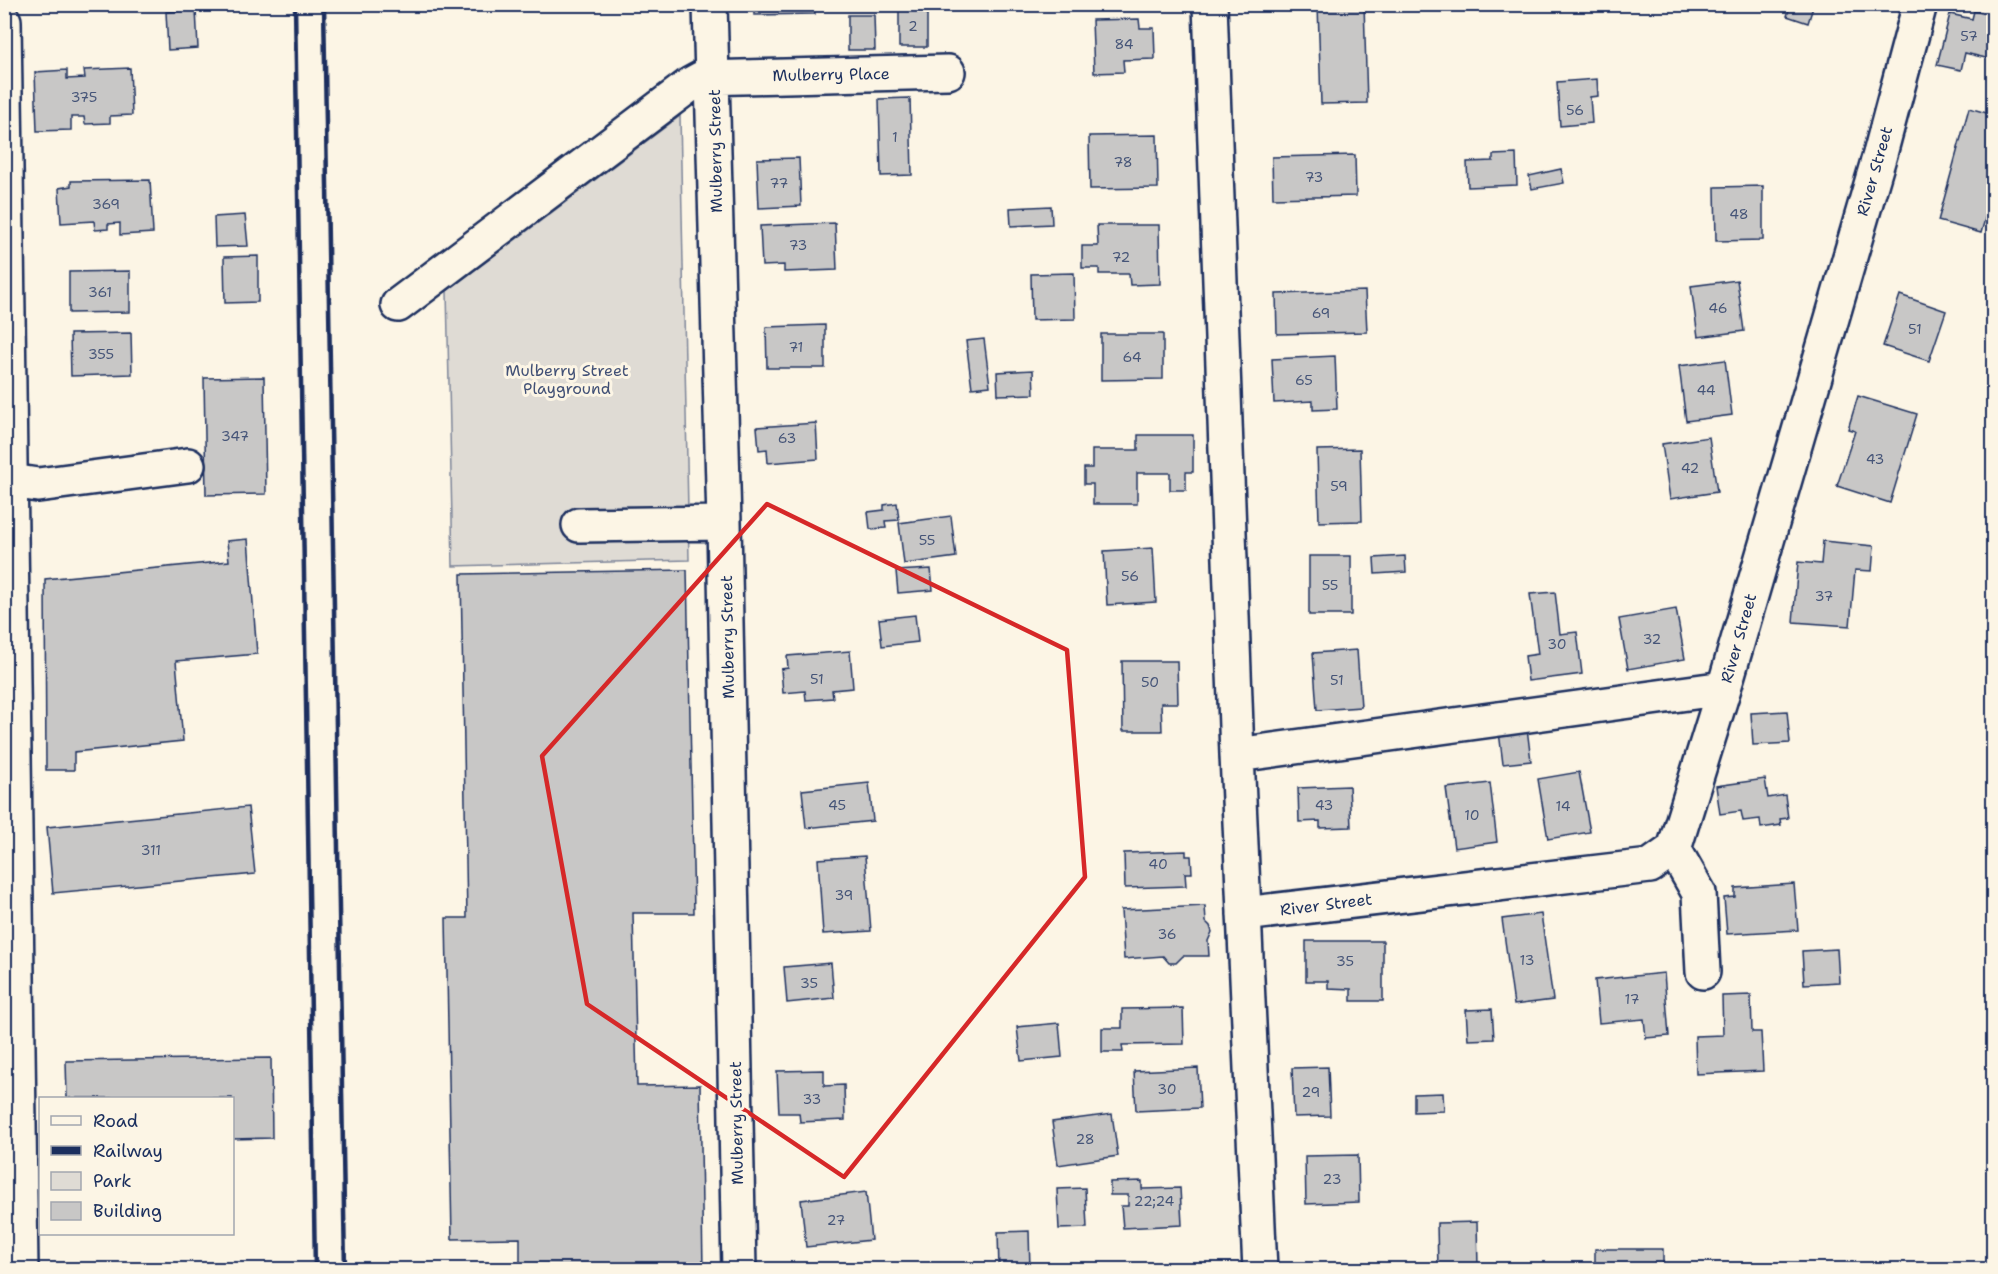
<svg xmlns="http://www.w3.org/2000/svg" width="1998" height="1274" font-family="'Shantell Sans',sans-serif">
<style>
.green{fill:#dfdbd4;stroke:#7d8599;stroke-width:1.5}
.building{fill:#c8c7c6;stroke:#1b2f5e;stroke-width:1.5}
.lines{fill:none;stroke-linecap:round;stroke-linejoin:round}
.minor-casing{stroke:#1b2f5e;stroke-width:38}
.major-casing{stroke:#1b2f5e;stroke-width:38}
.minor{stroke:#fcf5e5;stroke-width:33}
.major{stroke:#fcf5e5;stroke-width:33}
.rail{stroke:#1b2f5e;stroke-width:4.5}
.marked{fill:none;stroke:#d62828;stroke-width:4.5;stroke-linejoin:round}
.labels{text-anchor:middle;stroke-width:6;stroke-linejoin:round;paint-order:stroke}
.number-label{font-size:14px;fill:#465578}
.street-label{font-size:16px;fill:#1b2f5e;stroke:#fcf5e5}
.park-label{font-size:16px;fill:#425176;stroke:#fcf5e5}
</style>
<rect width="100%" height="100%" fill="#fcf5e5"/>
<filter id="ink" filterUnits="userSpaceOnUse"><feTurbulence type="fractalNoise" baseFrequency=".0167" numOctaves="2"/><feDisplacementMap in="SourceGraphic" scale="12" xChannelSelector="R" yChannelSelector="G"/><feConvolveMatrix kernelMatrix="1 2 1 2 8 2 1 2 1" color-interpolation-filters="sRGB"/></filter>
<g filter="url(#ink)">
<!-- green -->
<path class="green" d="M680,116L689,560L453,566L447,291Z"/>
<!-- building -->
<path class="building" d="M754,4H815V14L754,15Z
M899,4H927V47H899Z
M1318,4H1364L1367,103L1321,104Z
M1791,4H1814L1808,23L1787,16Z
M196,10L198,48L168,50L166,12Z
M1974,11L1994,16V60L1965,53L1961,70L1937,65L1950,14L1972,19Z
M848,15H874L875,50H848Z
M1139,19L1140,28H1154L1155,59L1123,60L1124,72L1094,73L1092,20Z
M130,68L132,115L110,116V123L85,124L84,117H71V130L37,131L35,72L67,70V79L85,78L84,70Z
M1597,79L1598,96L1590,97L1592,123L1560,126L1557,82Z
M910,98L912,175L881,176L879,99Z
M1969,108L1994,115V187L1981,233L1938,221Z
M1157,135L1158,188L1090,189L1089,136Z
M1516,154L1517,185L1468,187L1467,162L1493,161V155Z
M1355,155L1356,196L1273,198L1272,157Z
M799,158L801,206L759,208L757,159Z
M1561,169L1564,183L1532,189L1529,176Z
M150,180L153,233L120,235V223L108,224V229L95,230L94,221L61,223L59,188L71,186V181Z
M1763,186V240L1716,241L1715,187Z
M1051,206L1052,224L1011,226L1010,208Z
M245,215L248,246L215,247L214,217Z
M835,223L837,270L784,272V265L762,266L760,226Z
M1097,225H1159L1160,284L1130,285L1129,274H1099V268H1082V246H1098Z
M258,256V302L225,303L224,257Z
M130,271V312L69,313V272Z
M1074,273L1075,319L1032,320L1031,274Z
M1737,280L1744,331L1698,337L1691,286Z
M1365,291L1367,332L1277,334L1276,294Z
M1900,295L1946,311L1929,361L1883,346Z
M825,325V368H767L766,327Z
M131,333L132,374L71,376L70,334Z
M1101,334H1163V379L1101,380Z
M984,339L990,386L972,388L966,341Z
M1335,356L1337,409L1313,410V401L1274,403L1272,359Z
M1725,360L1732,415L1686,421L1679,366Z
M1033,370L1034,394L998,395L997,372Z
M264,377L266,494L206,495L204,378Z
M1858,396L1917,414L1890,503L1837,486L1855,431L1848,429Z
M816,423L818,459L768,463L767,449L759,450L757,427Z
M1138,435H1193V472H1186V490H1170V473H1137V504H1093V484H1084V468H1092V450H1138Z
M1709,437L1717,492L1670,499L1662,444Z
M1360,449L1362,521L1319,522L1317,450Z
M897,503L899,520L885,521L886,528L870,529L868,512L884,510V505Z
M951,516L956,557L904,564L899,523Z
M248,539L257,654L176,661L183,741L74,752V770H46L45,579L229,561L227,541Z
M1823,541L1874,546L1872,571L1855,570L1850,626L1793,622L1798,562L1821,564Z
M1153,548L1156,602L1107,605L1104,551Z
M1309,556H1351V615H1309Z
M1405,556L1406,572L1375,574L1374,558Z
M931,569L933,590L898,593L896,571Z
M687,570L694,913H633L637,1086L700,1085L703,1270H520V1238L452,1239L446,918H467L461,574Z
M1555,592L1560,634L1577,632L1582,674L1528,681L1525,656L1538,654L1530,594Z
M1676,609L1685,659L1628,669L1619,619Z
M915,615L918,642L882,646L879,619Z
M1357,650L1361,707L1317,710L1313,653Z
M850,651L853,688L832,690L833,698L806,700L805,691L783,693L781,669L788,668L787,656Z
M1122,661H1177L1178,703H1161L1162,731H1123Z
M1787,711L1790,743L1753,745L1751,713Z
M1527,728L1531,761L1503,764L1499,732Z
M1579,772L1590,832L1548,839L1538,779Z
M1765,779L1768,798L1785,795L1788,818L1780,819L1781,825L1761,828L1760,819L1743,821L1741,811L1720,814L1716,786Z
M869,783L873,821L806,828L802,790Z
M1490,783L1497,842L1454,848L1446,788Z
M1349,786L1351,827L1320,828V821L1299,822L1298,788Z
M248,807L255,874L53,893L47,827Z
M1186,851V856H1191L1192,873H1185L1186,886L1125,888L1124,853Z
M865,856L871,931L823,934L818,859Z
M1794,884L1798,930L1727,934L1724,898L1735,897V888Z
M1205,906L1206,922L1210,926L1212,932L1208,941L1209,956H1183L1176,963H1169L1163,956L1124,959L1121,910Z
M1541,914L1553,1000L1514,1005L1502,919Z
M1306,941H1383V1001H1351V989L1328,988V981H1306Z
M1837,949L1839,982L1804,984L1802,951Z
M831,963L834,998L787,1003L784,967Z
M1664,973L1669,1036L1646,1038L1644,1019L1599,1023L1595,980Z
M1751,995L1752,1032H1761L1763,1071L1696,1074L1695,1036L1723,1035L1722,996Z
M1183,1008L1184,1044L1122,1045L1123,1052H1102V1028H1122V1009Z
M1492,1009L1494,1039L1468,1040L1466,1010Z
M1059,1023L1062,1057L1021,1061L1017,1027Z
M271,1058L272,1138L232,1139V1098H67L66,1061Z
M1328,1067L1330,1116L1294,1117L1292,1068Z
M1198,1068L1200,1108L1136,1111L1134,1071Z
M824,1070V1086L844,1085L845,1120L800,1122L799,1113H779L777,1071Z
M1443,1093L1444,1111L1414,1112V1094Z
M1112,1114L1118,1156L1058,1165L1052,1122Z
M1358,1155L1359,1202L1306,1204L1305,1156Z
M1142,1181V1189L1180,1188L1182,1225L1123,1228L1121,1206H1128V1195H1110V1182Z
M1085,1188L1087,1228L1059,1229L1057,1189Z
M866,1192L871,1240L806,1247L801,1200Z
M1477,1222L1478,1268L1438,1269L1437,1223Z
M1029,1231L1030,1270H999L998,1232Z
M1595,1249H1663V1270H1595Z
M1542,1265V1270H1493V1268Z"/>
<g class="lines">
<defs>
<path id="minor" d="M710,4L724,523L739,1270
M1210,4L1237,755L1260,1270
M398,305L691,84L702,78L948,72
M11,481L38,485L188,465
M579,525L724,523
M1237,755L1724,688
M1674,849L1699,893L1703,972
M1244,914L1650,866L1674,849L1724,688L1880,154L1920,4"/>
<path id="major" d="M4,21L21,1270"/>
</defs>
<!-- minor casing -->
<use href="#minor" class="minor-casing"/>
<!-- major casing -->
<use href="#major" class="major-casing"/>
<!-- minor -->
<use href="#minor" class="minor"/>
<!-- major -->
<use href="#major" class="major"/>
<!-- rail -->
<path class="rail" d="M295,4L315,1270
M324,4L345,1270"/>
</g>
</g>
<!-- marked area -->
<path class="marked" d="M767,504L1067,650L1085,877L844,1177L587,1004L542,756Z"/>
<g class="labels">
<!-- number labels -->
<g class="number-label">
<text x="913" y="31">2</text>
<text x="1969" y="41">57</text>
<text x="1124" y="49">84</text>
<text x="84" y="102">375</text>
<text x="1575" y="115">56</text>
<text x="895" y="142">1</text>
<text x="1123" y="167">78</text>
<text x="1314" y="182">73</text>
<text x="779" y="188">77</text>
<text x="106" y="209">369</text>
<text x="1739" y="219">48</text>
<text x="798" y="250">73</text>
<text x="1121" y="262">72</text>
<text x="100" y="297">361</text>
<text x="1718" y="313">46</text>
<text x="1321" y="318">69</text>
<text x="1915" y="334">51</text>
<text x="796" y="352">71</text>
<text x="101" y="359">355</text>
<text x="1132" y="362">64</text>
<text x="1304" y="385">65</text>
<text x="1706" y="395">44</text>
<text x="235" y="441">347</text>
<text x="787" y="443">63</text>
<text x="1875" y="464">43</text>
<text x="1690" y="473">42</text>
<text x="1339" y="491">59</text>
<text x="927" y="545">55</text>
<text x="1130" y="581">56</text>
<text x="1330" y="590">55</text>
<text x="1824" y="601">37</text>
<text x="1652" y="644">32</text>
<text x="1557" y="649">30</text>
<text x="817" y="684">51</text>
<text x="1337" y="685">51</text>
<text x="1150" y="687">50</text>
<text x="837" y="810">45</text>
<text x="1324" y="810">43</text>
<text x="1563" y="811">14</text>
<text x="1472" y="820">10</text>
<text x="151" y="855">311</text>
<text x="1158" y="869">40</text>
<text x="844" y="900">39</text>
<text x="1167" y="939">36</text>
<text x="1527" y="965">13</text>
<text x="1345" y="966">35</text>
<text x="809" y="988">35</text>
<text x="1632" y="1004">17</text>
<text x="1167" y="1094">30</text>
<text x="1311" y="1097">29</text>
<text x="812" y="1104">33</text>
<text x="1085" y="1144">28</text>
<text x="1332" y="1184">23</text>
<text x="1154" y="1206">22;24</text>
<text x="836" y="1225">27</text>
</g>
<!-- street labels -->
<g class="street-label">
<text transform="translate(831 74) rotate(-1)" y="6">Mulberry Place</text>
<text transform="translate(715 151) rotate(-91)" y="6">Mulberry Street</text>
<text transform="translate(1874 171) rotate(-74)" y="6">River Street</text>
<text transform="translate(727 637) rotate(-91)" y="6">Mulberry Street</text>
<text transform="translate(1738 638) rotate(-74)" y="6">River Street</text>
<text transform="translate(1326 904) rotate(-7)" y="6">River Street</text>
<text transform="translate(736 1123) rotate(-91)" y="6">Mulberry Street</text>
</g>
<!-- park labels -->
<g class="park-label">
<text x="567" y="376">Mulberry Street<tspan x="567" dy="18">Playground</tspan></text>
</g>
</g>
<!-- margin -->
<rect width="1998" height="1274" fill="none" stroke="#fcf5e5" stroke-width="24"/>
<rect x="12" y="12" width="1974" height="1250" fill="none" stroke="#1b2f5e" stroke-width="2" filter="url(#ink)"/>
<!-- legend -->
<rect x="39" y="1097" width="195" height="138" fill="#fcf5e5" stroke="#a2a6af" stroke-width="1.5"/>
<rect x="51" y="1116" width="30" height="9" fill="#fcf5e5" stroke="#a2a6af" stroke-width="1.5"/>
<text x="93" y="1127" font-size="18" fill="#1b2f5e">Road</text>
<rect x="51" y="1146" width="30" height="9" fill="#1b2f5e" stroke="#a2a6af" stroke-width="1.5"/>
<text x="93" y="1157" font-size="18" fill="#1b2f5e">Railway</text>
<rect x="51" y="1172" width="30" height="18" fill="#dfdbd4" stroke="#a2a6af" stroke-width="1.5"/>
<text x="93" y="1187" font-size="18" fill="#1b2f5e">Park</text>
<rect x="51" y="1202" width="30" height="18" fill="#c8c7c6" stroke="#a2a6af" stroke-width="1.5"/>
<text x="93" y="1217" font-size="18" fill="#1b2f5e">Building</text>
</svg>
